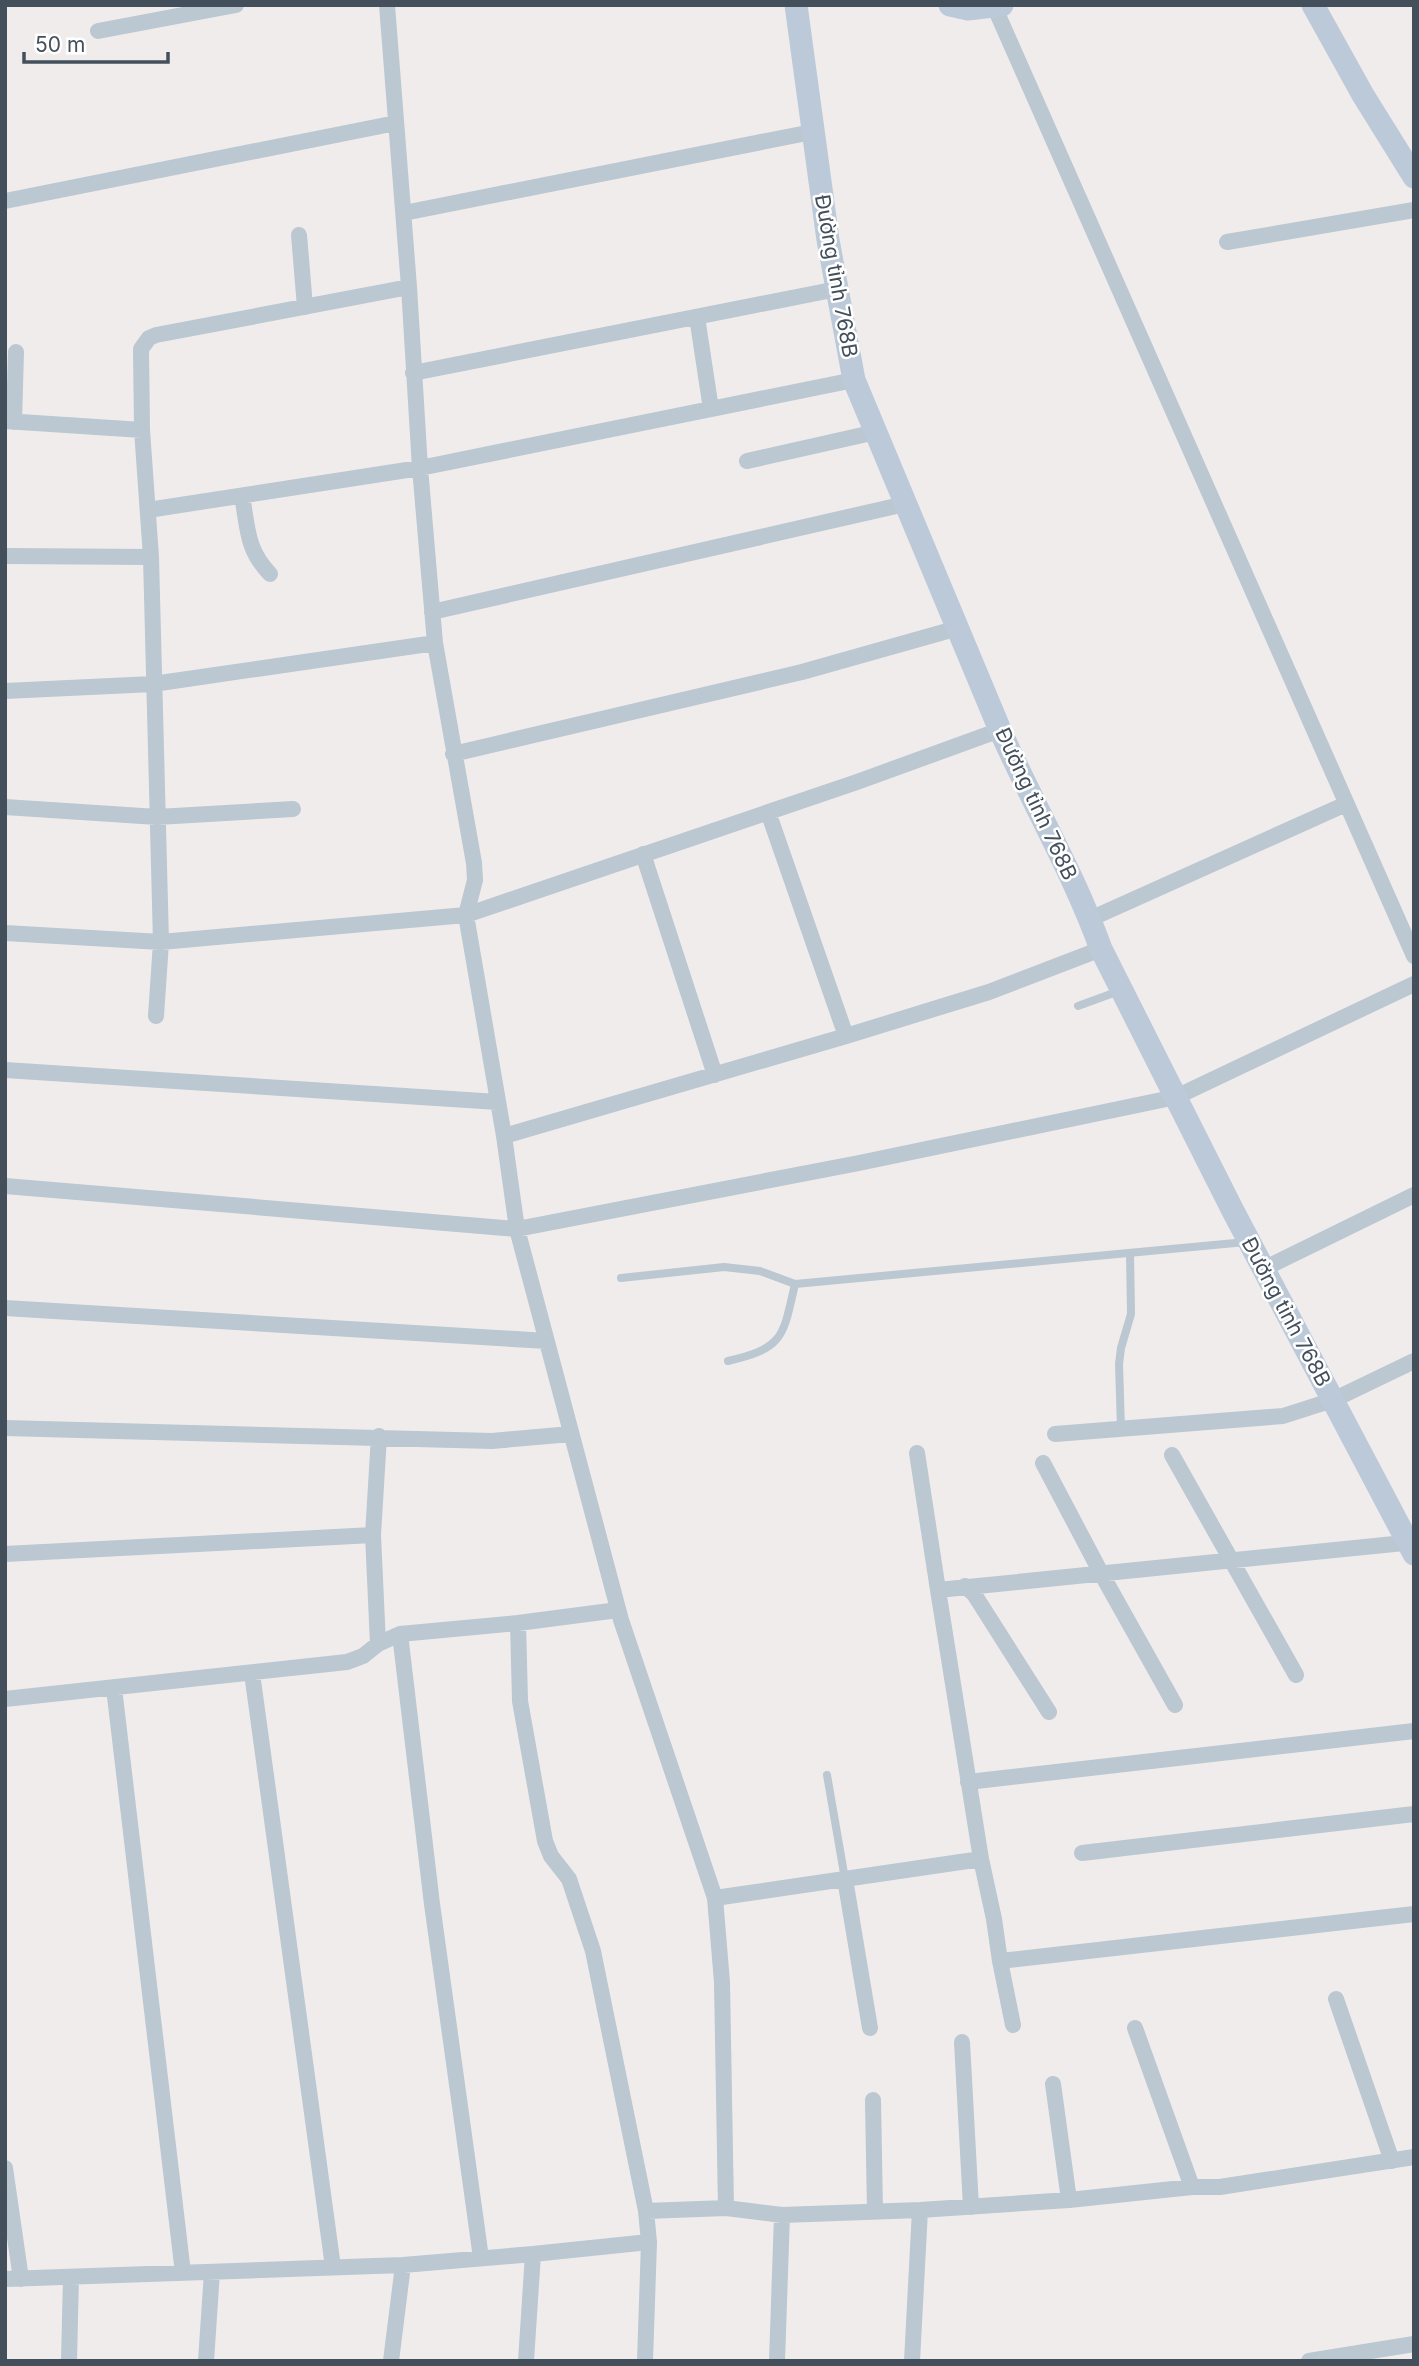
<svg xmlns="http://www.w3.org/2000/svg" width="1419" height="2366" font-family="Inter,sans-serif">
<style>
.lines{fill:none;stroke-linecap:round;stroke-linejoin:round}
.lane{stroke:#bbc7d1;stroke-width:8}
.street{stroke:#bbc7d1;stroke-width:16}
.secondary{stroke:#bcc9d8;stroke-width:23}
.labels{text-anchor:middle;stroke-width:5;stroke-linejoin:round;paint-order:stroke}
.street-label{font-size:21px;fill:#43505c;stroke:#fff}
</style>
<rect width="100%" height="100%" fill="#f0ecec"/>
<g class="lines">
<!-- lane -->
<path class="lane" d="M1078,1006L1119,991
M621,1278L724,1267L760,1271L795,1284L1246,1242
M728,1361C784,1348 783,1337 795,1284
M1121,1429L1119,1364L1121,1348L1131,1314L1130,1253
M827,1775L845,1879"/>
<!-- street -->
<path class="street" d="M387,5L409,287L420,468L435,643L474,863L475,880L466,915L504,1136L517,1229L621,1620L715,1898L722,1982L726,2208
M994,6L1414,956
M98,31L236,5
M5,201L396,123
M404,213L812,132
M299,235L305,307
M1227,242L1414,210
M697,317L711,409
M413,373L837,289
M5,421L142,430
M14,422L16,352
M747,461L876,432
M242,496C248,528 246,549 270,574
M148,510L420,468L854,380
M5,556L151,557
M432,612L905,504
M5,691L153,684L435,643
M453,754L802,672L958,628
M5,807L157,817L293,809
M768,812L846,1036
M643,854L715,1075
M1090,919L1346,804
M5,933L161,942L466,915L857,782L1000,730
M156,1016L161,942L151,557L142,430L141,349L149,338L156,335L409,287
M5,1070L498,1102
M504,1136L846,1036L989,992L1101,949
M5,1186L517,1229L859,1163L1176,1097L1414,984
M1263,1269L1414,1195
M5,1308L547,1341
M5,1428L492,1441L571,1434
M1055,1434L1283,1416L1333,1400L1414,1361
M917,1453L938,1590
M1172,1455L1296,1675
M1043,1463L1101,1573L1175,1705
M1414,1542L938,1590L981,1859L994,1919L1000,1961L1414,1914
M5,1554L373,1535
M965,1586L974,1594L1049,1712
M518,1623L520,1701L545,1841L551,1856L569,1879L593,1951L646,2211L649,2242L645,2361
M400,1634L432,1904L481,2258
M378,1644L373,1535L379,1436
M252,1673L333,2267
M114,1688L183,2273
M5,1699L347,1662L363,1656L378,1644L400,1634L518,1623L618,1610
M968,1782L1414,1731
M1082,1853L1414,1814
M845,1879L870,2028
M715,1898L981,1859
M1000,1961L1013,2025
M1336,1999L1392,2161
M1135,2028L1192,2187
M962,2042L971,2207
M1053,2084L1069,2200
M873,2100L875,2212
M5,2168L21,2279
M646,2211L726,2208L782,2215L920,2210L1069,2200L1192,2187H1220L1414,2157
M5,2279L403,2265L533,2254
M69,2361L71,2277
M206,2361L212,2272
M391,2361L403,2265
M526,2361L533,2254L649,2242
M777,2361L782,2215
M912,2361L920,2210
M1309,2361L1414,2344"/>
<!-- secondary -->
<path class="secondary" d="M796,5L828,240L854,380L1000,730C1033,804 1074,874 1101,949L1232,1209L1414,1554
M950,5L968,9L1002,5
M1313,5L1363,95L1414,177"/>
</g>
<g class="labels">
<!-- street labels -->
<g class="street-label">
<text transform="translate(836 276) rotate(80)" y="7">Đường tỉnh 768B</text>
<text transform="translate(1036 804) rotate(65)" y="7">Đường tỉnh 768B</text>
<text transform="translate(1286 1312) rotate(62)" y="7">Đường tỉnh 768B</text>
</g>
</g>
<!-- border -->
<rect width="1419" height="2366" fill="none" stroke="#43505c" stroke-width="14"/>
<!-- scale -->
<path d="M24 52v10h144v-10" fill="none" stroke="#43505c" stroke-width="3.5"/>
<text x="35" y="52" font-size="21" fill="#43505c" stroke="#ffffff" stroke-width="5" paint-order="stroke">50 m</text>
</svg>
